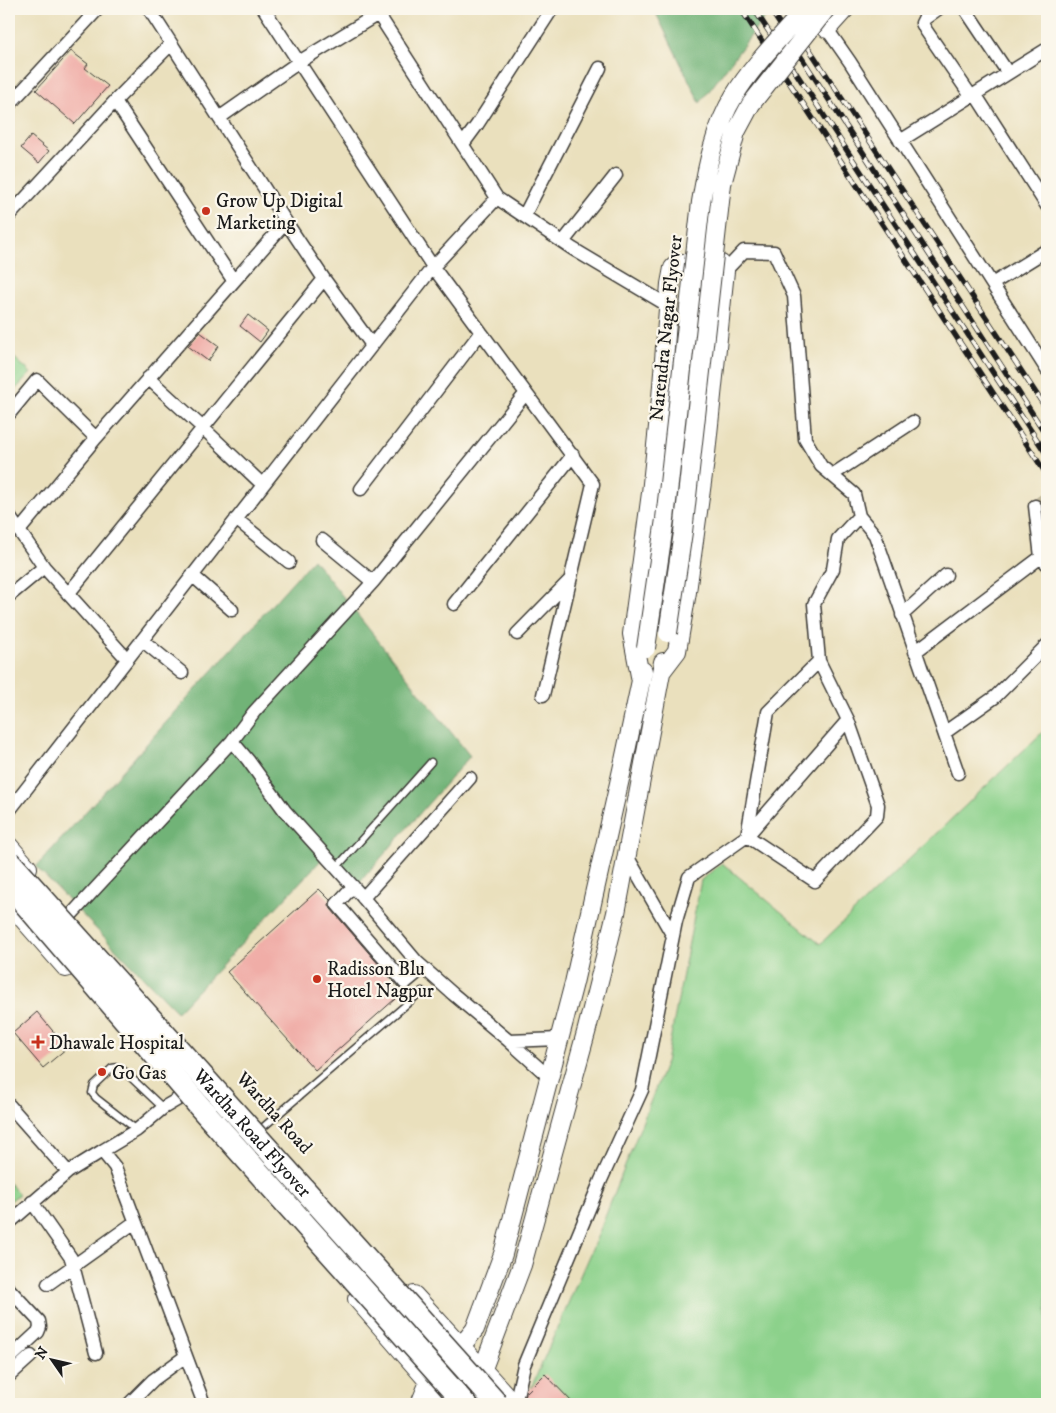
<svg xmlns="http://www.w3.org/2000/svg" width="1056" height="1413" font-family="'IM FELL DW Pica',serif">
<style>
.green{fill:#8cd18b;stroke:#547654}
.forest{fill:#71b377;stroke:#46684a}
.building{fill:#f0ada7}
.lines{fill:none;stroke-linecap:round;stroke-linejoin:round}
.street-tunnel{stroke:#c1b99d;stroke-width:12;stroke-dasharray:12 6;stroke-linecap:butt}
.lane-casing{stroke:#3b3934;stroke-width:9}
.street-casing{stroke:#3b3934;stroke-width:15}
.secondary-casing{stroke:#3b3934;stroke-width:20}
.lane{stroke:#fff;stroke-width:6}
.street{stroke:#fff;stroke-width:12}
.secondary{stroke:#fff;stroke-width:18}
.rail-casing{stroke:#1c1c1c;stroke-width:5.5}
.rail{stroke:#fbf7ec;stroke-width:4;stroke-dasharray:11;stroke-linecap:butt}
.secondary-bridge-casing{stroke:#3b3934;stroke-width:20;stroke-linecap:butt}
.highway-bridge-casing{stroke:#3b3934;stroke-width:25;stroke-linecap:butt}
.secondary-bridge{stroke:#fff;stroke-width:18}
.highway-bridge{stroke:#fff;stroke-width:22}
.poi-dot{fill:#c8321e;stroke:#fbf7ec;stroke-width:2}
.labels{text-anchor:middle;stroke-width:4.5;stroke-linejoin:round;paint-order:stroke}
.poi-label{font-size:19px;fill:#1c1c1c;stroke:#fbf7ec;text-anchor:start}
.street-label{font-size:19px;fill:#1c1c1c;stroke:#fbf7ec}
</style>
<rect width="100%" height="100%" fill="#fbf7ec"/>
<filter id="ink" filterUnits="userSpaceOnUse"><feTurbulence type="fractalNoise" baseFrequency=".02" numOctaves="2"/><feDisplacementMap in="SourceGraphic" scale="10" xChannelSelector="R" yChannelSelector="G"/><feConvolveMatrix kernelMatrix="1 2 1 2 8 2 1 2 1" color-interpolation-filters="sRGB"/></filter>
<filter id="wash" filterUnits="userSpaceOnUse"><feTurbulence type="fractalNoise" baseFrequency=".0096" numOctaves="4" result="noise"/><feDisplacementMap in="SourceGraphic" scale="20" xChannelSelector="R" yChannelSelector="G"/><feGaussianBlur stdDeviation="1.12" result="paint"/><feColorMatrix in="noise" values="0 0 0 0 0 0 0 0 0 0 0 0 0 0 0 0 0 1.4 0 .05"/><feComposite in="paint" operator="in"/></filter>
<g filter="url(#wash)">
<rect width="100%" height="100%" fill="#eae0bd"/>
<!-- green -->
<path class="green" d="M9,353L31,373L9,396Z
M1047,728V1404H546L531,1388L598,1235L666,1062L701,880L722,863L820,944Z
M9,1183L19,1194L9,1202Z"/>
<!-- forest -->
<path class="forest" d="M654,9H771L700,103Z
M313,559L470,756L359,883L324,857L177,1012L36,867Z"/>
<g id="blocks">
<!-- building -->
<path class="building" d="M71,51L88,64L85,68L108,86L75,124L36,90Z
M31,136L49,151L39,163L21,148Z
M248,315L268,331L260,342L240,326Z
M200,332L219,346L208,361L188,346Z
M319,889L330,900L329,905L331,909L399,988L404,991L315,1070L227,972Z
M37,1012L67,1048L43,1068L13,1033Z
M545,1374L574,1404H524L526,1393Z"/>
</g>
</g>
<g filter="url(#ink)">
<use href="#blocks" fill-opacity="0" stroke="#3b3934" stroke-width="1"/>
<g class="lines">
<!-- street-tunnel -->
<path class="street-tunnel" d="M1035,506L1047,497"/>
<defs>
<path id="lane" d="M336,868L431,762
M261,1129L422,991
M137,1130L96,1098L92,1093L94,1085L112,1068L118,1067L123,1070L163,1108"/>
<path id="street" d="M149,9L286,222
M375,9L497,198L433,267L593,484L543,695
M938,9L924,19L922,23L925,29L971,96
M965,9L1008,73
M827,29L850,62L1047,370
M975,94L1047,206
M115,101L233,280
M9,105L98,9
M219,118L299,62L378,14
M900,141L1047,49
M463,144L477,125L552,9
M497,198L573,249L669,306
M9,216L115,101L171,44
M524,216L600,68
M563,242L616,175
M725,271L744,251L774,252L794,296L805,439L821,466L854,494L859,516L838,539L833,569L814,604L819,661
M992,284L1047,250
M148,378L203,428L263,485
M9,414L37,380L96,438L286,222L324,279L372,345
M832,475L913,422
M361,489L481,332
M1035,506L1041,557
M9,516L44,567L9,596
M859,516L875,535L958,773
M236,519L289,562
M19,531L96,438
M322,540L373,582L526,393
M44,567L127,659
M192,575L232,610
M68,594L324,279
M454,604L573,455
M902,615L946,575
M517,634L570,580
M142,640L182,673
M915,652L1041,557L1047,564
M819,661L848,720L878,805L877,816L815,881L747,836L768,712Z
M944,733L995,697L1047,645
M232,741L248,760L285,811L359,893L417,962L453,994L509,1041L549,1077
M9,811L433,267L264,9
M627,856L673,936
M353,886L337,904L405,983L423,968
M363,898L470,778
M71,915L232,741L254,712L373,582
M509,1041L559,1039
M180,1098L163,1108L137,1130L102,1151L115,1167L204,1404
M9,1105L68,1172
M32,1202L71,1258L96,1353
M9,1223L68,1172L102,1151
M48,1284L135,1222
M9,1289L39,1321L40,1327L38,1332L9,1359
M9,1376L31,1356
M129,1404L153,1380L186,1356
M515,1404L524,1365L601,1180L642,1090L676,921L689,877L747,836L848,720"/>
<path id="secondary" d="M813,9L827,29L845,9
M641,681L632,634L651,493L661,398L670,284L673,268L678,263L721,264L725,271L706,453L687,592L677,651L661,672
M9,846L28,868
M9,903L66,968
M414,1295L514,1404
M357,1299L448,1404
M420,1404L429,1382L448,1363L475,1329L503,1254L574,983L622,770L643,671
M449,1404L482,1371L522,1265L587,1029L616,913L663,662"/>
</defs>
<!-- lane casing -->
<use href="#lane" class="lane-casing"/>
<!-- street casing -->
<use href="#street" class="street-casing"/>
<!-- secondary casing -->
<use href="#secondary" class="secondary-casing"/>
<!-- lane -->
<use href="#lane" class="lane"/>
<!-- street -->
<use href="#street" class="street"/>
<!-- secondary -->
<use href="#secondary" class="secondary"/>
<defs>
<path id="rail" d="M741,9L1047,475
M754,9L1047,455
M770,9L1047,436
M783,9L1047,410
M9,866L433,1361L478,1404
M9,880L427,1367L464,1404"/>
</defs>
<!-- rail casing -->
<use href="#rail" class="rail-casing"/>
<!-- rail -->
<use href="#rail" class="rail"/>
<defs>
<path id="secondary-bridge" d="M668,633L683,532L722,184L736,132L751,104L826,9
M646,648L665,519L701,202C707,166 715,127 734,96C752,66 782,36 805,9"/>
<g id="highway-bridge">
<path id="s1" d="M9,861L497,1404"/>
<path d="M9,885L201,1108L465,1404"/>
</g>
</defs>
<!-- secondary-bridge casing -->
<use href="#secondary-bridge" class="secondary-bridge-casing"/>
<!-- highway-bridge casing -->
<use href="#highway-bridge" class="highway-bridge-casing"/>
<!-- secondary-bridge -->
<use href="#secondary-bridge" class="secondary-bridge"/>
<!-- highway-bridge -->
<use href="#highway-bridge" class="highway-bridge"/>
</g>
</g>
<!-- markers -->
<g class="poi-dot">
<circle cx="206" cy="211" r="5"/>
<circle cx="317" cy="979" r="5"/>
<path d="M35.5 1034.5h5v5h5v5h-5v5h-5v-5h-5v-5h5z"/>
<circle cx="102" cy="1072" r="5"/>
</g>
<g class="labels">
<!-- poi labels -->
<g class="poi-label">
<text x="216" y="207">Grow Up Digital<tspan x="216" dy="22">Marketing</tspan></text>
<text x="327" y="975">Radisson Blu<tspan x="327" dy="22">Hotel Nagpur</tspan></text>
<text x="49" y="1049">Dhawale Hospital</text>
<text x="112" y="1079">Go Gas</text>
</g>
<!-- street labels -->
<g class="street-label">
<text transform="translate(665 328) rotate(-84)" y="7">Narendra Nagar Flyover</text>
<text transform="translate(275 1112) rotate(48)" y="7">Wardha Road</text>
<text dy="7" stroke="none"><textPath href="#s1" startOffset="365">Wardha Road Flyover</textPath></text>
</g>
</g>
<!-- margin -->
<rect width="1056" height="1413" fill="none" stroke="#fbf7ec" stroke-width="30"/>
<!-- north arrow -->
<g transform="translate(52 1360) rotate(304)" stroke="#fbf7ec" stroke-width="4" paint-order="stroke">
<path d="M0-4L9 19L0 12L-9 19Z" fill="#1c1c1c"/>
<text y="-8" font-size="14" font-weight="bold" text-anchor="middle" fill="#1c1c1c">N</text>
</g>
</svg>
